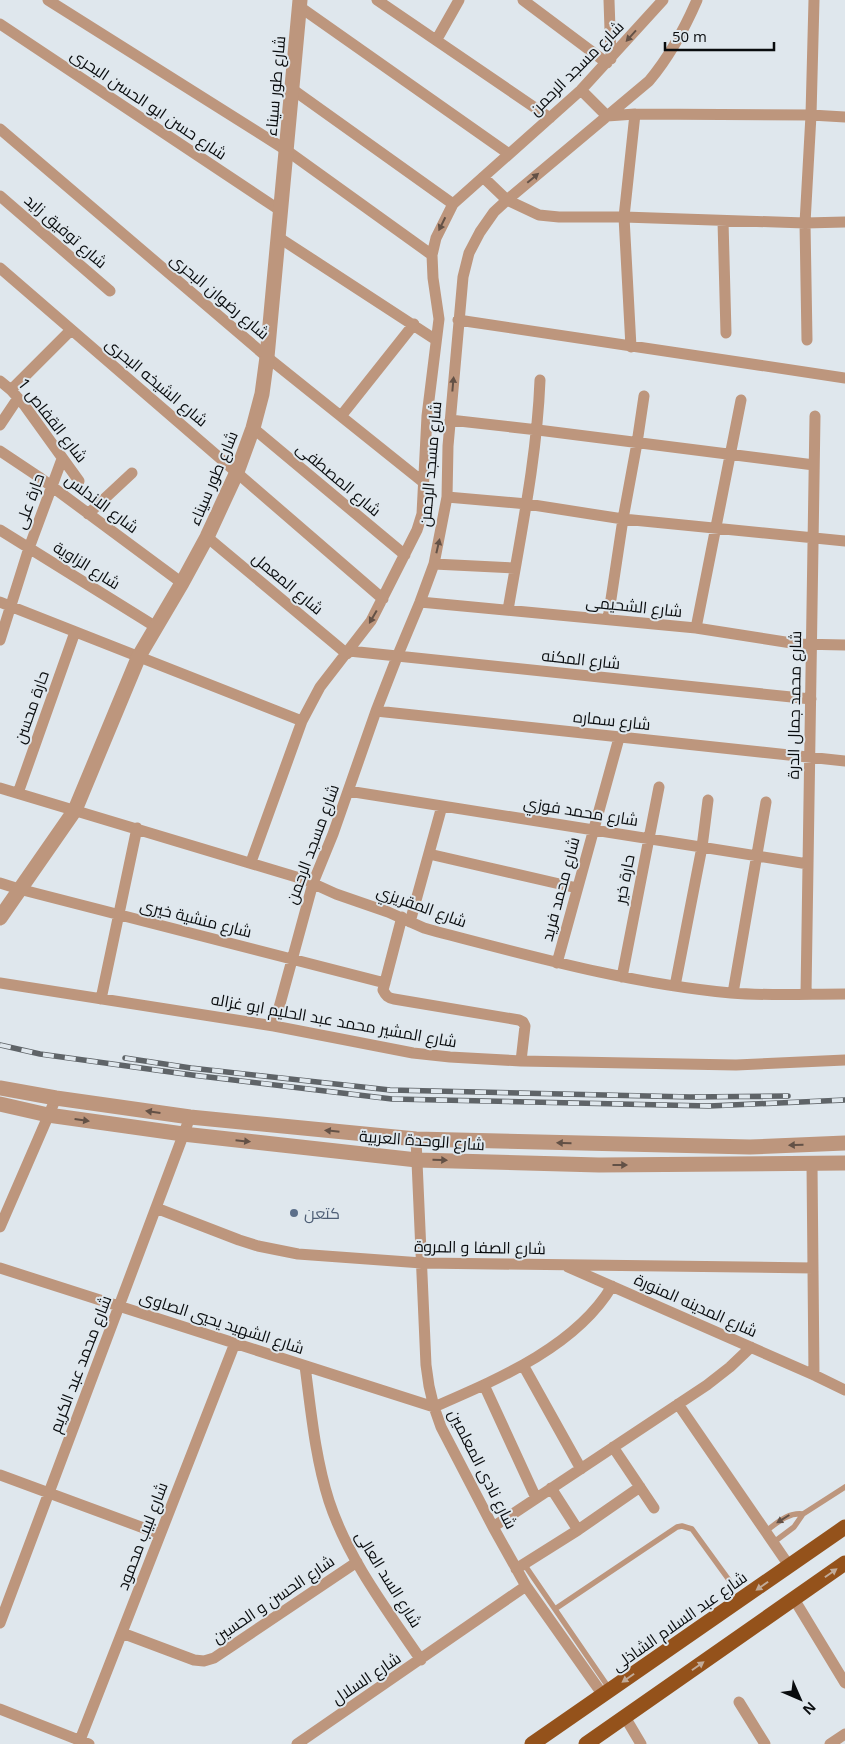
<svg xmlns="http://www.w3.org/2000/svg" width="845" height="1744" font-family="'Open Sans',Cairo,sans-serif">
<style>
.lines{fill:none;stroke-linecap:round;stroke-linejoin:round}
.service{stroke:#bd967d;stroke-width:5.5}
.minor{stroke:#bd967d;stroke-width:11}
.tertiary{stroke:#bd967d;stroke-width:15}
.primary{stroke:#94521b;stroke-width:15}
.rail-casing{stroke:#5f6468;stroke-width:5.5}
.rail{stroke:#dfe7ed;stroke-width:4;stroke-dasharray:11;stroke-linecap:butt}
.oneway{fill:#635146}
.oneway2{fill:#c1ab99}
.service-dot{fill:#5c6f8a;stroke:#dfe7ed;stroke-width:2}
.labels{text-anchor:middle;stroke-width:4;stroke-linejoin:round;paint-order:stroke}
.street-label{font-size:16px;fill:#090c0e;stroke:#dfe7ed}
.service-label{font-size:16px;fill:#4e5e75;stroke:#dfe7ed;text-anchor:start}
</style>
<rect width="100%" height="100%" fill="#dfe7ed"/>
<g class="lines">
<!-- service -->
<path class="service" d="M766,1531C777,1523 788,1512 803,1514
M774,1542L794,1527L803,1514L845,1487
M524,1564L609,1688
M555,1609L677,1527L682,1526L692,1529L729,1580"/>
<!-- minor -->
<path class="minor" d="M48,0L286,150L432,255
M377,0L550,118
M523,0L607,63
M609,0L611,59
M300,7L509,154
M0,24L281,211
M437,39L459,0
M292,89L453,204
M581,90L607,116L635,114L811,115L845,117
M635,114L624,217L805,223L845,222
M0,129L267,357L423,482
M483,177L507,200L539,215L559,217H624L631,347
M0,196L110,291
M723,221L726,333
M278,237L436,340
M0,268L383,599
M458,320L845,378
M807,340L805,223L811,115L814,0
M0,381L11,390L25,406L79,481
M11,390L71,330
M341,416L414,324
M450,420L538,430L814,465
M0,425L18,398
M253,428L405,555
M0,451L39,477L182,583
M447,497L527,504L623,519L637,443L644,396
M88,514L132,473
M0,530L156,627
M207,537L347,654
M434,564L515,568
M0,602L302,721
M420,602L696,628L798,644L845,645
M508,610C521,533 537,457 540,380
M608,619L623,519L845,541
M696,628L741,400
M0,640L29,548L62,459
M349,651L811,699
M376,711L845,761
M0,788L303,879L336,894L388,912L424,928L438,932C535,957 631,984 731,993C769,996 807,994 845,994
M348,791L808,864
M18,793L75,632
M429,854L577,888
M251,862L302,721L320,687L371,621L417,530L422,514L427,416L439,319L433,278L432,255L436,238L453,204L581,90L663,0
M0,883L19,889L385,983
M402,917L383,990C386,996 388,998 394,999L519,1020L523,1022L525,1026L521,1061
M410,922L442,806
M557,963L619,738
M622,977L659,787
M0,983L274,1026L413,1053L450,1057L521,1061L736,1065L845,1060
M675,986L702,847L708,800
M733,993L766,802
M806,994L815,416
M101,999L137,828
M274,1026L313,883L333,834L376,711L397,657L420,602L434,564L447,497L448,446L463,277L469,253L480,232L494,212L507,200L649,81C670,56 684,30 697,0
M416,1139L426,1365L429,1386L434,1407L441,1427L493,1527L526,1586L603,1695
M812,1164L814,1375
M156,1208L239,1240L258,1246L298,1254L422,1263L813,1268
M0,1227L56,1098
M568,1267L814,1375L845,1390
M0,1268L434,1407C496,1380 576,1347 612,1286
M523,1365L581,1469
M305,1366C311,1411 315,1457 329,1501C348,1559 387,1610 421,1660
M484,1385L536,1498
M678,1404L790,1567
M613,1447L654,1508
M0,1475L160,1534
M551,1488L578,1530
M493,1527L707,1385L730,1367L751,1347
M516,1569L578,1530L640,1487
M794,1599L845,1683
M0,1623L190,1117
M122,1633L194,1660L204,1661L214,1658L357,1562
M739,1702L765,1744
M0,1709L89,1744
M625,1717L641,1744
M80,1740L235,1343
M297,1744L526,1586
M830,1744L845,1734"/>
<!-- tertiary -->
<path class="tertiary" d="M0,918L75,810L139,656L182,583L207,537L237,472L253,428L262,394L267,357L300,0
M0,1088L56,1098L190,1117L416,1139L750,1147L845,1143
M0,1104L48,1115L183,1134L417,1160L599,1165L845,1163"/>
<!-- primary -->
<path class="primary" d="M532,1744L845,1527
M586,1744L845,1563"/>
<defs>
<path id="rail" d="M0,1045L40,1054L192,1075L392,1099L709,1106L845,1100
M125,1058L191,1068L390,1090L690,1097L788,1096"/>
</defs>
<!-- rail casing -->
<use href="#rail" class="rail-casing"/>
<!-- rail -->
<use href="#rail" class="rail"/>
</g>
<!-- one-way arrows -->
<defs><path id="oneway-solid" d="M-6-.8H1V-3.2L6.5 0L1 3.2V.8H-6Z" transform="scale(1.25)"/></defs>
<g class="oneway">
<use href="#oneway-solid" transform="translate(631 36) rotate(132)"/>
<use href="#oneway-solid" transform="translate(533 178) rotate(-40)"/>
<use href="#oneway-solid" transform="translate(442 224) rotate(116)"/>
<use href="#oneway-solid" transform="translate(453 384) rotate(-85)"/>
<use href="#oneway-solid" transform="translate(438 546) rotate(-77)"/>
<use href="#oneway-solid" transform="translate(373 617) rotate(120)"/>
<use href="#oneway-solid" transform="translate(153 1112) rotate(-172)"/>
<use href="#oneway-solid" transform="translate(82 1120) rotate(8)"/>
<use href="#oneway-solid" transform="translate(332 1131) rotate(-174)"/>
<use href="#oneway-solid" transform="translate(243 1141) rotate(6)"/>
<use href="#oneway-solid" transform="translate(564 1143) rotate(-178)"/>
<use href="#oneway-solid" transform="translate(796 1145) rotate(178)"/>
<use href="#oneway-solid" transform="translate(440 1160) rotate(2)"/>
<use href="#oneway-solid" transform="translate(620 1165)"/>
<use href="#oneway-solid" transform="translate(783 1519) rotate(148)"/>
</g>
<g class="oneway2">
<use href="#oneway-solid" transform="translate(831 1573) rotate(-35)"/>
<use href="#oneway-solid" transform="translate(762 1586) rotate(145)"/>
<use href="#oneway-solid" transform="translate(698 1666) rotate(-35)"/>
<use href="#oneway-solid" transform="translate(628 1678) rotate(145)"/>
</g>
<!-- markers -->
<circle class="service-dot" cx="294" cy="1213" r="5"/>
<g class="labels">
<!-- street labels -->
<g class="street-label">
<text transform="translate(576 68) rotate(-45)" y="6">شارع مسجد الرحمن</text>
<text transform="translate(275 86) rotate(-85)" y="6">شارع طور سيناء</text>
<text transform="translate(149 104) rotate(34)" y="6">شارع حسن ابو الحسن البحرى</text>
<text transform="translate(66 231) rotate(41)" y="6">شارع توفيق زايد</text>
<text transform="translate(220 296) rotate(40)" y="6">شارع رضوان البحرى</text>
<text transform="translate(157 382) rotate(40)" y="6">شارع الشيخه البحرى</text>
<text transform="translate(53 420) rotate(52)" y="6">شارع القفاص 1</text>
<text transform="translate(430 464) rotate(-85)" y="6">شارع مسجد الرحمن</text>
<text transform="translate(213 478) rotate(-67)" y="6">شارع طور سيناء</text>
<text transform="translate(339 479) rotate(40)" y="6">شارع المصطفى</text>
<text transform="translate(29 501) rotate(-70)" y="6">حارة على</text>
<text transform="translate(102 503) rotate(37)" y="6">شارع الاندلس</text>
<text transform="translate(87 565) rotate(32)" y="6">شارع الزاوية</text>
<text transform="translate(288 583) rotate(40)" y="6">شارع المعمل</text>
<text transform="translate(634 606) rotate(6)" y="6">شارع الشحيمى</text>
<text transform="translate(581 659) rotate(6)" y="6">شارع المكنه</text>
<text transform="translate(794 705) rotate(-89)" y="6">شارع محمد جمال الدرة</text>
<text transform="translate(31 707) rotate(-71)" y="6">حارة محسن</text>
<text transform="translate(612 720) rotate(6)" y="6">شارع سماره</text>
<text transform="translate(581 811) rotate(9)" y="6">شارع محمد فوزي</text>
<text transform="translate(312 844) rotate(-70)" y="6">شارع مسجد الرحمن</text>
<text transform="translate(624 879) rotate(-79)" y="6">حارة خير</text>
<text transform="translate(560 889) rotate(-75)" y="6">شارع محمد فريد</text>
<text transform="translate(422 906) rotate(20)" y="6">شارع المقريزي</text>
<text transform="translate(196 918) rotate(14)" y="6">شارع منشية خيرى</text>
<text transform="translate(334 1020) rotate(10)" y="6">شارع المشير محمد عبد الحليم ابو غزاله</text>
<text transform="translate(422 1140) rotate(4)" y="6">شارع الوحدة العربية</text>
<text transform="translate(480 1247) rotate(1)" y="6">شارع الصفا و المروة</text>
<text transform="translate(696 1305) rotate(24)" y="6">شارع المدينه المنورة</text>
<text transform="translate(222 1322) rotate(18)" y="6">شارع الشهيد يحيي الصاوى</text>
<text transform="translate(80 1364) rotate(-69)" y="6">شارع محمد عبد الكريم</text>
<text transform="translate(483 1469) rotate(63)" y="6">شارع نادى المعلمين</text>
<text transform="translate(142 1536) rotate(-69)" y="6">شارع لبيب محمود</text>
<text transform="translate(389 1579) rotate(58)" y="6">شارع السد العالى</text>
<text transform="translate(273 1599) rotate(-34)" y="6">شارع الحسن و الحسين</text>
<text transform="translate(679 1621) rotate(-35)" y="6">شارع عبد السلام الشاذلى</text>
<text transform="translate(366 1678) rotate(-34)" y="6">شارع السلال</text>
</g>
<!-- service labels -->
<g class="service-label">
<text x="304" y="1219">كتعن</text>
</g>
</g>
<!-- north arrow -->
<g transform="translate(800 1699) rotate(135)" stroke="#dfe7ed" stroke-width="4" paint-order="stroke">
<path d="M0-4L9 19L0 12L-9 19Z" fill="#090c0e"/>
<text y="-8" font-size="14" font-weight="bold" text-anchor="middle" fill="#090c0e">N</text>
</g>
<!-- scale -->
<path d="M665 42v8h109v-8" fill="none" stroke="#090c0e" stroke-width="2.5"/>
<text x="672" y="42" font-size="15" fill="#090c0e" stroke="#dfe7ed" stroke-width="4" paint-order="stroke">50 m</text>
</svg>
